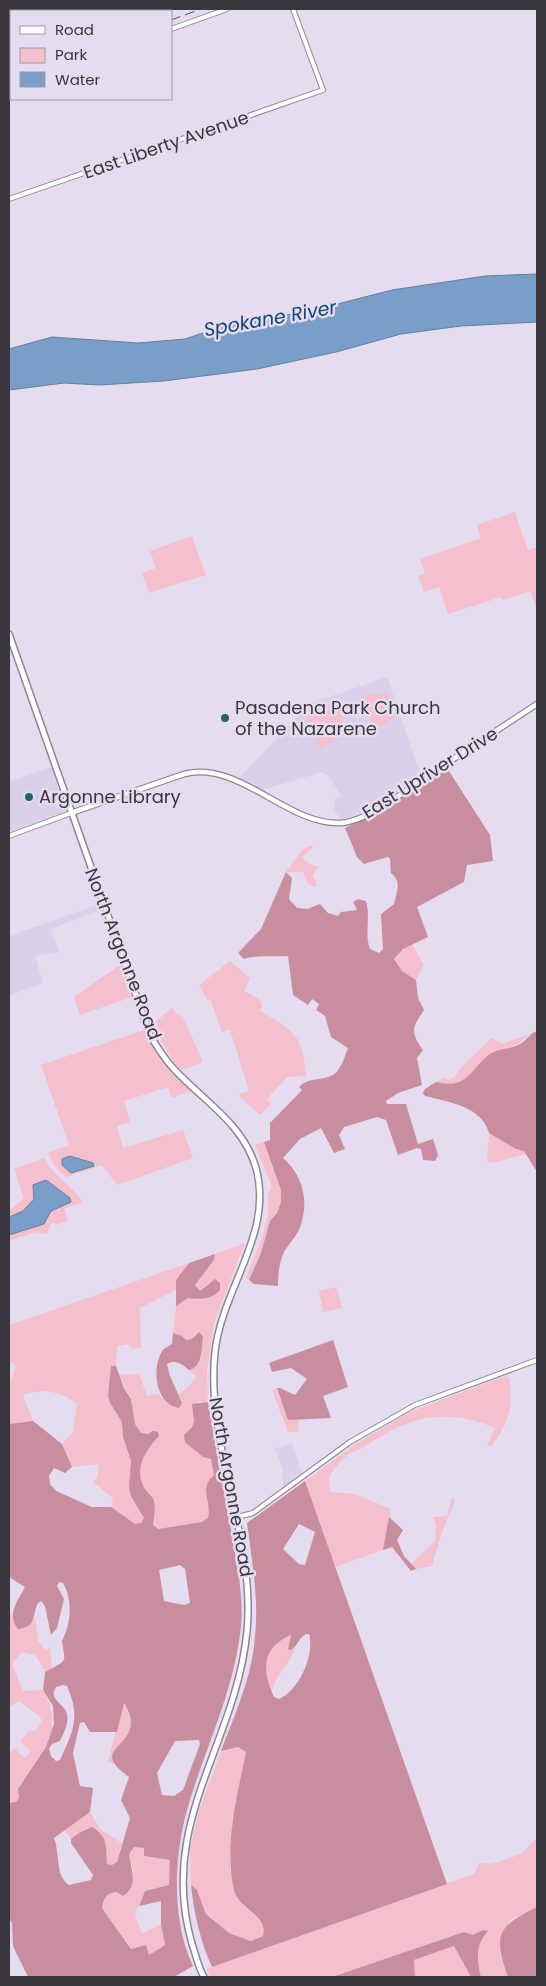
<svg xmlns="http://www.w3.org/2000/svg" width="546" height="1986" font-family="Poppins,sans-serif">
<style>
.built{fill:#dbd0e9}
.green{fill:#f4c0ce}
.forest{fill:#c88e9f;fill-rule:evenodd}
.water{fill:#799ec7;stroke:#667f9e}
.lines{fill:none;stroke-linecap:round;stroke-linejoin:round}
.tertiary-casing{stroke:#8c8595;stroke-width:6}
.secondary-casing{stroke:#8c8595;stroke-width:7}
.primary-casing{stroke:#8c8595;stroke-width:8}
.tertiary{stroke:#fff;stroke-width:4}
.secondary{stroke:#fff;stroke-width:4.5}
.primary{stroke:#fff;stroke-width:5}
.rail{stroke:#544f58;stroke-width:1;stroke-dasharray:10 5;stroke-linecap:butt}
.poi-dot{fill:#266654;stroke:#e5dcef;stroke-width:2}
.labels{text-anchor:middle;stroke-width:5;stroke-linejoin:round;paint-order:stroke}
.street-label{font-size:18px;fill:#3a363e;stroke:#e5dcef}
.poi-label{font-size:18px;fill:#3a363e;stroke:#e5dcef;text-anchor:start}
.water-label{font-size:19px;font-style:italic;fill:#0f4579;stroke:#e5dcef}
</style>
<rect width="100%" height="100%" fill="#e5dcef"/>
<!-- built -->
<path class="built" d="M387,677L417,765L423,776L363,812L342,819L332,809L335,807L334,800L341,795L328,775L322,772L262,790L238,779L297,717L294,709Z
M52,767L64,807L63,812L9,832V782Z
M100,904L102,909L51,929L59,952L35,956L43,983L10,995L9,936Z
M292,1443L302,1474L283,1488V1469L275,1449Z"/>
<!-- green -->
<path class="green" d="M515,512L528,550L537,547V610L530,591L503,600L501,597L448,614L439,587L424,592L418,576L425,574L420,559L481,538L477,525Z
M192,536L206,575L149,593L142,573L156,568L150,551Z
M389,694V705L394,707L396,717L374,729L369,717L363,716L362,695Z
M336,701L342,713L343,728L334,741L320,749L307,719L308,716Z
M311,845L313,848L302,857L306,862L318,867L313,875L317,885L314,887L308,884L303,872H286L302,850Z
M412,944L424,965L416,980L402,971L394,960L403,949Z
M230,961L250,978L244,991L259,999L262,1005L260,1011C294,1030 303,1035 306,1076L287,1077L267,1099L271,1104L260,1115L240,1097L239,1094L249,1091L230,1030L222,1032L210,999L207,1000L199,985Z
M121,964L132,997L80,1015L74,997Z
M172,1008L177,1014L183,1017L203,1062L182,1070L173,1061L153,1026L154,1023Z
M144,1030L156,1052L191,1091L172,1098L168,1087L124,1101L130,1122L117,1126L123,1148L183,1130L193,1158L117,1185L102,1165L66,1177L56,1168L48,1153L69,1145L41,1065Z
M529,1034C519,1048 503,1047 489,1057C478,1064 469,1081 456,1084C449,1086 442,1084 436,1082L444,1078L448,1080L455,1077C461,1064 481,1050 491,1038L502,1044Z
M489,1133L495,1134L528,1154L491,1163L487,1161Z
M264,1142L281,1190V1202L277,1213L270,1221L261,1253L249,1280L246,1278L262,1238L268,1215V1194L272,1187L255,1145Z
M44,1158C54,1177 71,1185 83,1202L64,1209L68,1221L56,1225L55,1223L51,1224L47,1234L36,1232L9,1241V1211L24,1198L14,1169Z
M245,1243L214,1323L207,1371L208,1402H198L192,1427L187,1430C198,1443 215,1457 214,1475C200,1488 212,1501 208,1518L202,1522L158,1529L153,1525C154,1517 156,1509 154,1502C152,1495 146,1491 143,1485C134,1468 146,1448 159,1436L141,1433L135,1424L131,1399L119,1374H139L147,1396L159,1394L162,1398L182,1403L178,1395L190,1385L196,1376L189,1370L193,1369L196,1333L192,1339L185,1340L182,1336L173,1333L176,1306L188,1298L200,1300L210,1282L200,1291L195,1285L214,1260L215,1254Z
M189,1263L176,1280L177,1289L140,1308L141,1348L131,1349L128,1344L117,1346L116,1366H111L110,1403L122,1422L123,1437L131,1461L129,1486L131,1496L144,1518L141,1523L135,1525L111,1507L113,1498L93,1482L97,1478L99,1464L72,1467L62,1444L73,1432L77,1403C57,1391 46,1388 23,1395L33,1421L9,1424V1388L16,1366L12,1362L9,1365V1325Z
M337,1287L342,1308L323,1312L319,1291Z
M505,1376L509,1378C514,1404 508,1427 491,1446H487L495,1428C446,1407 409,1416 366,1446C359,1450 349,1453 343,1459C338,1464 333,1471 329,1477L330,1492L355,1494L391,1509L383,1550L335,1567L305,1481L357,1443L412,1411Z
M277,1388L288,1420L299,1419L298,1432H288L272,1390Z
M452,1497L455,1501L442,1532L432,1566L416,1569L411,1564L435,1541L436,1524L432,1517L447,1516Z
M12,1611L14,1623H33L35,1616L38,1641L46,1651L50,1646L52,1668L45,1672L35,1655L22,1652L12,1664L23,1691L43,1690C67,1731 41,1755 18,1789L19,1798L16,1802L9,1803V1754L14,1748L25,1758L31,1751L20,1741L29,1731L36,1730L42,1721L40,1717L19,1701L9,1707V1616Z
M291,1635L289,1644L291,1650L295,1648C289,1667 276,1672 272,1692C261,1666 264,1647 291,1635Z
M123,1703C138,1728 128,1737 112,1757L114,1764L108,1761Z
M238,1747L246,1752L232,1829L230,1869L243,1905L261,1920L265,1929L263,1936L251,1941L229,1933L206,1913L197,1890L191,1885L190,1849L199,1811L221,1751Z
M90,1812L101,1830L122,1843L117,1862L112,1865L107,1864L106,1847L79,1833L71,1839L65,1830Z
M537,1838V1907L510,1920L500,1953L508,1977H481C477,1960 475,1945 488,1931L473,1935L464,1932L332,1977H210L207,1969L474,1874L479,1863L492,1864L521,1854Z
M134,1846L145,1848L144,1856L170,1860V1885L145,1891L135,1914L142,1934L161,1924L165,1945L149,1955L132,1949L102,1908C104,1898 106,1893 117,1892L134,1872L129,1854Z
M454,1946L471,1977H415L414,1960Z"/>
<!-- forest -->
<path class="forest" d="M447,768L490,835L493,861L467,865L464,882L417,907L428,937L403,949L394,959L402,971L416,980L418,998L424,1010C412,1028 410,1032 423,1050L417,1058L422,1085L398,1093L386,1101L387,1104H406L418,1144L433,1139L438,1155L435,1161L423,1160L421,1149L417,1148L398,1155L386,1120L377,1117L344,1127L339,1135L345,1149L334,1153L321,1128L300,1139L283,1158C305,1177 310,1206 298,1232C294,1239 288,1245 284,1252C279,1263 278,1274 278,1286L254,1284L249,1280L261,1253L270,1221L277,1213L281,1202V1190L264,1142L270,1140V1123L302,1090L299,1087C310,1075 329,1083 338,1070C343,1064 345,1055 348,1048L331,1037L325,1016L316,1010L319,1004L312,999L308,1005L293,995L288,956C277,957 252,955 244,959L238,953L261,929L286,872L292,878L289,899L297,908L307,909L320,904L328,913L338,916L341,912L357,910L353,902L358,899L366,901C371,917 364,934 370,949L379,953L383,949L381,914L394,904C397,891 402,882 391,873L390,859L388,857L364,864L357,857L345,828C382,811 414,791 447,768Z
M537,1031V1170L535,1169L524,1151L516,1149L489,1133C482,1106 448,1102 425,1096L423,1093L425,1089L436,1082C468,1090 469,1070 490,1054C500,1047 513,1050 523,1042C529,1038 529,1034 537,1031Z
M215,1254L214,1260L195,1285L200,1291L215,1279L220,1283V1290C213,1299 199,1300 188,1298L176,1306V1281L179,1276L189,1263Z
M199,1332L203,1337C201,1348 203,1367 189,1370C182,1364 176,1359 167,1364L170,1376L182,1403L179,1408C156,1405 151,1369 162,1351C164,1348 169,1346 172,1344L173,1333L182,1336L186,1340L192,1339Z
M333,1340L348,1387L323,1396L331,1418L288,1420L277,1388H280L295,1395L307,1379L291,1368L272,1372L269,1363Z
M111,1366H116L124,1388L131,1399L135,1424L141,1433L148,1434L153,1431L158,1432L159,1436C147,1448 134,1468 143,1485C145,1491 152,1495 154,1501C156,1509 154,1517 153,1525L158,1529L202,1522L208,1518C212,1500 198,1489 214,1475L211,1459L203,1457L185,1442L184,1435L192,1427L194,1421L192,1404L208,1402C215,1444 223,1486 231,1529C236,1560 244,1594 241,1626C235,1687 208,1742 190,1800C174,1850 170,1918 193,1966L174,1977H28L13,1946L12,1923L9,1918V1803L16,1802L19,1798L18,1789L46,1747L54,1724L53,1706L43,1690L45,1672C69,1659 65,1664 62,1641C71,1624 73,1600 63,1583L59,1582L57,1586L64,1599L57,1628L51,1635L45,1606L41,1601L38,1603C31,1617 38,1626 18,1629C6,1614 18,1601 25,1587L9,1577V1424L33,1421L62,1444L72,1467L65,1473L54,1468L49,1476L50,1484L56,1491L92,1507H111L135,1524L141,1523L144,1518L131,1496L129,1486L131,1461L123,1437L122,1422L110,1403L108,1396ZM180,1565L185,1569L190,1603L184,1605L164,1601L159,1570ZM63,1685L67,1686C81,1717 73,1731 60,1760L56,1761L51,1756L49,1749L52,1744L60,1741C64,1732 69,1724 67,1714C64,1702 48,1701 56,1687ZM124,1703C147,1741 103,1744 114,1763C117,1768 124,1773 129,1777L121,1800L130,1818L117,1862L112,1865L107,1864C106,1846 108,1837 92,1827L79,1833L71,1839V1843L93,1875L91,1880L69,1885C55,1876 60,1853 54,1838L90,1812L93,1788L80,1786L73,1753L80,1723L84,1722L90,1732H117ZM199,1740L200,1744L183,1790L174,1796L162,1795L157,1773L175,1741ZM134,1847L144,1848V1856L170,1860L169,1885L145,1891L139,1906L161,1901V1924L165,1945L149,1955L146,1945L131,1949L102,1908C104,1898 106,1893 117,1892L123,1896C139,1886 131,1869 129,1854Z
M305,1481L447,1884L212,1967C200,1940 194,1914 191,1885L197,1890L206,1914L229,1933L251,1941L263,1936C269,1915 238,1909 234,1890C224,1845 237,1796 246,1752L238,1747L221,1751C235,1714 252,1677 255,1637C259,1599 252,1561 247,1523ZM299,1524L315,1532L305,1565L299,1564L283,1549ZM306,1634H309C315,1655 299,1690 279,1699L274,1697C262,1670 261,1648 291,1635L288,1649L291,1650C298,1646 298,1638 306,1634Z
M389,1517L403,1530L397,1540L404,1556L416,1569L411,1571L392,1547L383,1550Z
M537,1907V1977H508C493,1934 497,1927 537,1907Z
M483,1930L488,1931C475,1945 477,1960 481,1977H471L454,1946L414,1960L415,1977H332L464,1932L473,1935Z"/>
<!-- water -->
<path class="water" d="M537,274V322L461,326L401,334L336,352L257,369L164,381L99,385L64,383L9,390V349L52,337L138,343L185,339L217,328L318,309L392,290L485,276Z
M70,1156L93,1163L94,1166L71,1173L62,1165V1159Z
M46,1180L70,1198L71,1202L51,1211L44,1224L9,1235V1217L23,1211L34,1199L33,1185Z"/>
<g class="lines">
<defs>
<path id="tertiary" d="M171,29L227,9
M9,88L11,87
M9,199L323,90L293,9
M9,836L71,813
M237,1517L253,1513L350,1442L415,1405L537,1360"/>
<path id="secondary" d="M71,813L184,774C239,760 287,825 340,823C367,822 406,790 429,775C465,751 501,728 537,704"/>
<path id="primary" d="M9,634L150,1035C157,1047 164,1058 173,1068C203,1101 243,1123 256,1168C274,1234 222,1288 215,1352C205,1446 256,1537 247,1631C236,1745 157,1822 192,1944C196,1955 198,1967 204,1977"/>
</defs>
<!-- tertiary casing -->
<use href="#tertiary" class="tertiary-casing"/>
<!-- secondary casing -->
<use href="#secondary" class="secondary-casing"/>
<!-- primary casing -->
<use href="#primary" class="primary-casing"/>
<!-- tertiary -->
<use href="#tertiary" class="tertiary"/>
<!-- secondary -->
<use href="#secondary" class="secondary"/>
<!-- primary -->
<use href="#primary" class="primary"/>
<!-- rail -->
<path class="rail" d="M171,20L201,9
M9,78L11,77"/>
</g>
<!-- markers -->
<g class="poi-dot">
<circle cx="225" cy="718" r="5"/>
<circle cx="29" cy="797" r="5"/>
</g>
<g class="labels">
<!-- street labels -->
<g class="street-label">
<text transform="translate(166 145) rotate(-19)" y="6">East Liberty Avenue</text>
<text transform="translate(430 773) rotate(-32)" y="6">East Upriver Drive</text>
<text transform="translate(123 954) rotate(69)" y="6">North Argonne Road</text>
<text transform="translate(231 1487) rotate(80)" y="6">North Argonne Road</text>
</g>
<!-- poi labels -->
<g class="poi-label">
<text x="235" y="714">Pasadena Park Church<tspan x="235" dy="21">of the Nazarene</tspan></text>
<text x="39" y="803">Argonne Library</text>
</g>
<!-- water labels -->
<g class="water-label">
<text transform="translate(270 318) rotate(-10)" y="7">Spokane River</text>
</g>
</g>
<!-- border -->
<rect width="546" height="1986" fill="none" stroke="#3a363e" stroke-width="20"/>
<!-- legend -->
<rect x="10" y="10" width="162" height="90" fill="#e5dcef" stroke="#a19aa8"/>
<rect x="20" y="26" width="25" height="8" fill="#ffffff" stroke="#a19aa8"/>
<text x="55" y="35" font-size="15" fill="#3a363e">Road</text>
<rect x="20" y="48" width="25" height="15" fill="#f4c0ce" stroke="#a19aa8"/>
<text x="55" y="60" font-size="15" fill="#3a363e">Park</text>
<rect x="20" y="72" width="25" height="15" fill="#799ec7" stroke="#a19aa8"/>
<text x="55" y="85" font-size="15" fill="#3a363e">Water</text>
</svg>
